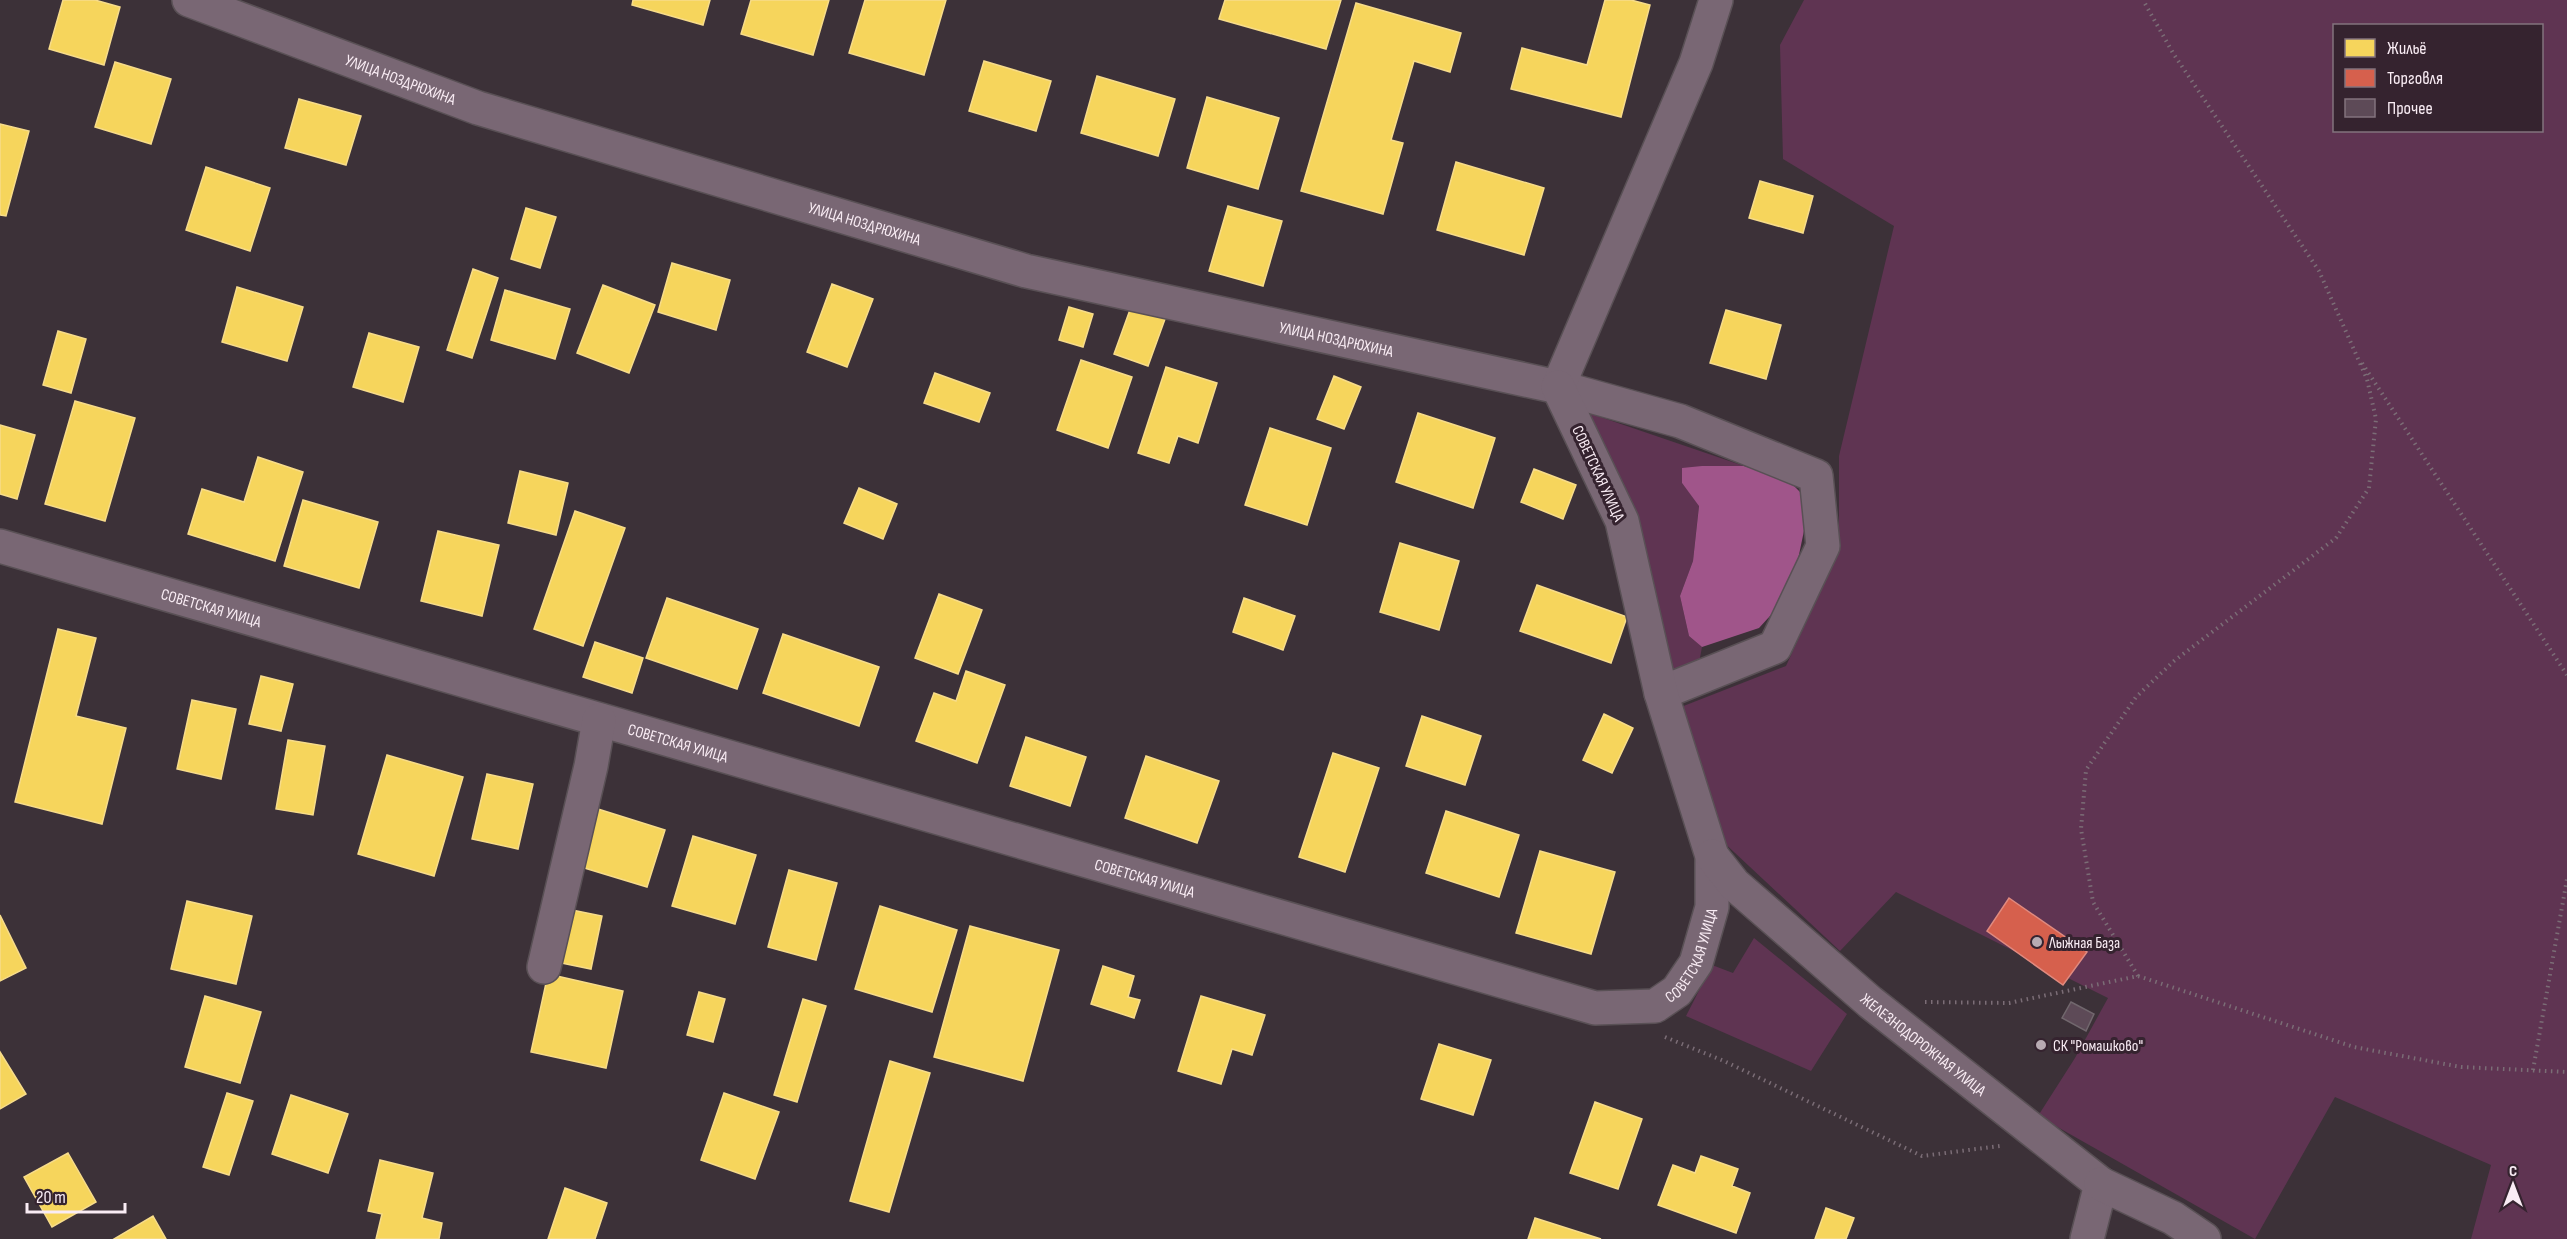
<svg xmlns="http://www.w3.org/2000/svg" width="2567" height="1239" font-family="'Sofia Sans Condensed',sans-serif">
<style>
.green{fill:#5f3452;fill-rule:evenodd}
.water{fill:#a0558a}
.homes{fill:#f6d55c;stroke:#f7dc8a;stroke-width:1.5}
.shops{fill:#d6604d;stroke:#e08a7f;stroke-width:1.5}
.building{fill:#5d4a57;stroke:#71676d;stroke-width:1.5}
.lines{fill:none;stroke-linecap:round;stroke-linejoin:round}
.minor-casing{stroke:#595055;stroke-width:36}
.path{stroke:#7b6d76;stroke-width:4;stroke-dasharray:1.5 4.5;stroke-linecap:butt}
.minor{stroke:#796774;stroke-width:33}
.poi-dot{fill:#b7abb2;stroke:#35232f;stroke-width:2}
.labels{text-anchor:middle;stroke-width:6;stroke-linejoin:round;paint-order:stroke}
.street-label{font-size:16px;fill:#f9ecf4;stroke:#35232f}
.poi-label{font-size:16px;fill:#f9ecf4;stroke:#35232f;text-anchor:start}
</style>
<rect width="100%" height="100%" fill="#3c3138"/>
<!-- green -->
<path class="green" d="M1804,0H2567V1239H2471L2491,1165L2335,1097L2255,1239L2038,1116L2075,1058L2108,998L1896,892L1840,951L1719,838L1681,707L1786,666L1839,551V456L1894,226L1783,159L1780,45ZM2334,26H2542V130H2334Z
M1574,408L1744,466H1702L1682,483L1699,505L1693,561L1680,596L1689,636L1702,647L1699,663L1671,671Z
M1754,938L1847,1014L1811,1071L1686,1016L1712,965L1733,973Z"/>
<!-- water -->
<path class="water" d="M1702,466H1744L1787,479L1810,502L1791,593L1759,628L1702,647L1689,636L1680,596L1693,561L1699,506L1682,483V468Z"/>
<!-- homes -->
<path class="homes" d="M63,0H95L120,7L104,65L49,49Z
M633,0H710L703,25L632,5Z
M751,0H829L813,55L741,34Z
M865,0H946L924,75L849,53Z
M1225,0H1341L1326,49L1219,19Z
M1605,0H1631L1650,5L1621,117L1511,89L1522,48L1587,65Z
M1356,3L1461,33L1450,72L1414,61L1391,140L1403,143L1383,214L1301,191Z
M984,61L1051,81L1036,131L969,111Z
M115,62L171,79L151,144L95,127Z
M1097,76L1175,99L1158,156L1081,133Z
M1207,97L1279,118L1258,189L1187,168Z
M299,99L361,116L346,165L285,148Z
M0,124L29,131L6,216L0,215Z
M1456,162L1544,188L1524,255L1437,230Z
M206,167L270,188L250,251L186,230Z
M1760,181L1813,196L1803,233L1749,218Z
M1228,206L1282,221L1263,286L1209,271Z
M526,208L556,217L540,268L511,259Z
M672,263L730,280L716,330L658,312Z
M473,269L498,278L472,358L447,350Z
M832,284L873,299L847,367L807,352Z
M603,285L655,305L629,373L577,353Z
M237,287L303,307L287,361L222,342Z
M505,290L570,309L555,359L491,340Z
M1069,307L1093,314L1083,347L1059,340Z
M1131,307L1165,319L1148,366L1114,354Z
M1726,310L1781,325L1766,379L1710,363Z
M58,331L86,339L71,393L43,385Z
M369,333L419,347L403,402L353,387Z
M1081,360L1132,377L1108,448L1057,430Z
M1166,367L1217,383L1198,443L1178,436L1169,463L1138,453Z
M935,373L990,393L979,422L924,403Z
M1334,376L1361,387L1344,429L1317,419Z
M75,401L135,418L105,521L45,504Z
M1418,413L1495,438L1473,508L1396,482Z
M0,425L35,435L17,499L0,494Z
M1270,428L1331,448L1307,525L1245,505Z
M258,457L303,472L275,561L188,534L202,489L244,502Z
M1534,469L1576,485L1563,519L1521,502Z
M520,471L568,483L556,535L508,523Z
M859,488L897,504L883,539L844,523Z
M303,500L378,522L359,588L284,566Z
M575,511L625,528L583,646L534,629Z
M438,531L499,545L482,616L421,601Z
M1400,543L1459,561L1439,630L1380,612Z
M1537,585L1627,617L1611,663L1520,631Z
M939,594L982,610L958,674L915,658Z
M667,598L758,629L737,689L646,658Z
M1244,598L1295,616L1283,650L1233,632Z
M58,629L96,638L76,716L126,728L102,824L15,802Z
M783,634L879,667L859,726L763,693Z
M595,642L643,658L632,693L583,677Z
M966,671L1005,685L977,763L916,741L934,693L956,701Z
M261,676L293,684L281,731L249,724Z
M192,700L236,709L221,779L177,769Z
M1604,714L1633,728L1612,773L1583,760Z
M1422,716L1481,736L1465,785L1406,766Z
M1026,737L1086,757L1070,806L1010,786Z
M288,740L325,746L313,815L276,809Z
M1333,753L1379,768L1345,872L1299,857Z
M387,755L463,777L434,876L358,854Z
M1146,756L1219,781L1197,843L1125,818Z
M487,774L533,784L518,849L472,839Z
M598,809L665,830L647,887L581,867Z
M1446,811L1519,835L1499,897L1426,873Z
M693,836L756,855L735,924L672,906Z
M1540,851L1615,872L1591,954L1516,933Z
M789,870L837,883L816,960L768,947Z
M187,901L252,916L236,984L171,969Z
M880,906L957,930L932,1012L855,989Z
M572,910L602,916L591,969L561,963Z
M0,915L26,968L0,981Z
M970,926L1059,950L1023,1081L934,1057Z
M1103,966L1134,976L1128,997L1140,1000L1134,1018L1091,1004Z
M548,974L623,991L606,1068L531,1052Z
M699,992L725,999L713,1042L687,1035Z
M205,996L261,1012L240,1083L185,1067Z
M1201,996L1265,1015L1252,1055L1232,1049L1221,1084L1178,1071Z
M803,999L826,1006L797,1102L774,1095Z
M1439,1044L1491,1060L1473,1115L1421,1099Z
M0,1052L26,1094L0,1109Z
M890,1061L930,1073L889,1212L850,1201Z
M227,1093L253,1101L229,1175L203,1167Z
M724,1093L779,1112L755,1179L701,1160Z
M291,1095L348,1114L328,1173L272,1154Z
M1595,1102L1642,1119L1618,1189L1570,1173Z
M68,1153L96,1202L52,1227L24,1177Z
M1701,1156L1738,1169L1732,1186L1750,1193L1736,1233L1658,1205L1673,1165L1695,1173Z
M380,1160L433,1173L422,1218L442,1223L439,1239H376L382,1214L368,1211Z
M565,1188L607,1203L595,1239H548Z
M1826,1208L1854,1218L1846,1239H1815Z
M153,1216L166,1239H114Z
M1535,1218L1601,1239H1528Z"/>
<!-- shops -->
<path class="shops" d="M2009,898L2087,952L2063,985L1987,931Z"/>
<!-- building -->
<path class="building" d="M2071,1002L2094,1014L2086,1031L2062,1018Z"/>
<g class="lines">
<defs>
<g id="minor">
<path id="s1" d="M189,0L478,108L1026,271L1558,387L1680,421L1816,476L1823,546L1775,647L1661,693"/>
<path d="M1558,387L1696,63L1716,0"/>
<path id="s2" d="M0,546L1595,1008L1655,1006L1677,991L1696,963L1712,907V856L1661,693L1622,521L1558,387"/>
<path id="s3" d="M1712,856L1734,884L1870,1002L2101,1184L2087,1239"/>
<path d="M544,967L591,766L599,720"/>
<path d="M2101,1184L2173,1218L2204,1239"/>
</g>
</defs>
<!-- minor casing -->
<use href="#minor" class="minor-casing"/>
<!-- path -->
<path class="path" d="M2362,363L2567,675
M2138,976L2093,902L2081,829L2086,770L2136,697L2174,661L2336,538L2369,488L2376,419L2367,379L2319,271L2173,53L2143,0
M1925,1002L2009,1003L2138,976L2354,1047L2461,1067L2567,1072
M1665,1037L1724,1061L1922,1156L2000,1146
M2533,1070L2567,879"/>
<!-- minor -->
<use href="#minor" class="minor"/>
</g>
<!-- markers -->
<g class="poi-dot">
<circle cx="2037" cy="942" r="6"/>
<circle cx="2041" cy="1045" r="6"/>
</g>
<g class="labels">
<!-- street labels -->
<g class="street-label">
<text dy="6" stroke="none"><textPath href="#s1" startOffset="226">УЛИЦА НОЗДРЮХИНА</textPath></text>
<text dy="6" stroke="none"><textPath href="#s1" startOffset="712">УЛИЦА НОЗДРЮХИНА</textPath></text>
<text dy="6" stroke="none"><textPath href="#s1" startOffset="1198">УЛИЦА НОЗДРЮХИНА</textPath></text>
<text transform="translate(1599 473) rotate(65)" y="6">СОВЕТСКАЯ УЛИЦА</text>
<text dy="6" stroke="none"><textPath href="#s2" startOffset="220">СОВЕТСКАЯ УЛИЦА</textPath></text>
<text dy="6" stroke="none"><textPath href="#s2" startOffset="706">СОВЕТСКАЯ УЛИЦА</textPath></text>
<text dy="6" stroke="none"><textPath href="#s2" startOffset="1192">СОВЕТСКАЯ УЛИЦА</textPath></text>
<text dy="6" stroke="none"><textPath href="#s2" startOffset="1786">СОВЕТСКАЯ УЛИЦА</textPath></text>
<text dy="6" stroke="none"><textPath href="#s3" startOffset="284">ЖЕЛЕЗНОДОРОЖНАЯ УЛИЦА</textPath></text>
</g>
<!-- poi labels -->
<g class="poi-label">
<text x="2049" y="948">Лыжная База</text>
<text x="2053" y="1051">СК "Ромашково"</text>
</g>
</g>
<!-- legend -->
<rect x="2333" y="24" width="210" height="108" fill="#35232f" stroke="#83737e" stroke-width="1.5"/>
<rect x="2345" y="39" width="30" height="18" fill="#f6d55c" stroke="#83737e" stroke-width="1.5"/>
<text x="2387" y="54" font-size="18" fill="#f9ecf4">Жильё</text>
<rect x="2345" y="69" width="30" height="18" fill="#d6604d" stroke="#83737e" stroke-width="1.5"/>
<text x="2387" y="84" font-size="18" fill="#f9ecf4">Торговля</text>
<rect x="2345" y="99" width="30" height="18" fill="#5d4a57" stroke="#83737e" stroke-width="1.5"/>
<text x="2387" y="114" font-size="18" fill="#f9ecf4">Прочее</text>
<!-- north arrow -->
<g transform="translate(2513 1185)" stroke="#35232f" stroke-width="4.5" paint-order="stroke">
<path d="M0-4.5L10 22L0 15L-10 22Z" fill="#f9ecf4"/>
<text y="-9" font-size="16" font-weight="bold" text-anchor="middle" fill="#f9ecf4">С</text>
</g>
<!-- scale -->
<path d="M27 1203v9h98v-9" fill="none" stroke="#f9ecf4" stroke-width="3"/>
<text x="36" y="1203" font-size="18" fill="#f9ecf4" stroke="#35232f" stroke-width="4.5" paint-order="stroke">20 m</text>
</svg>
